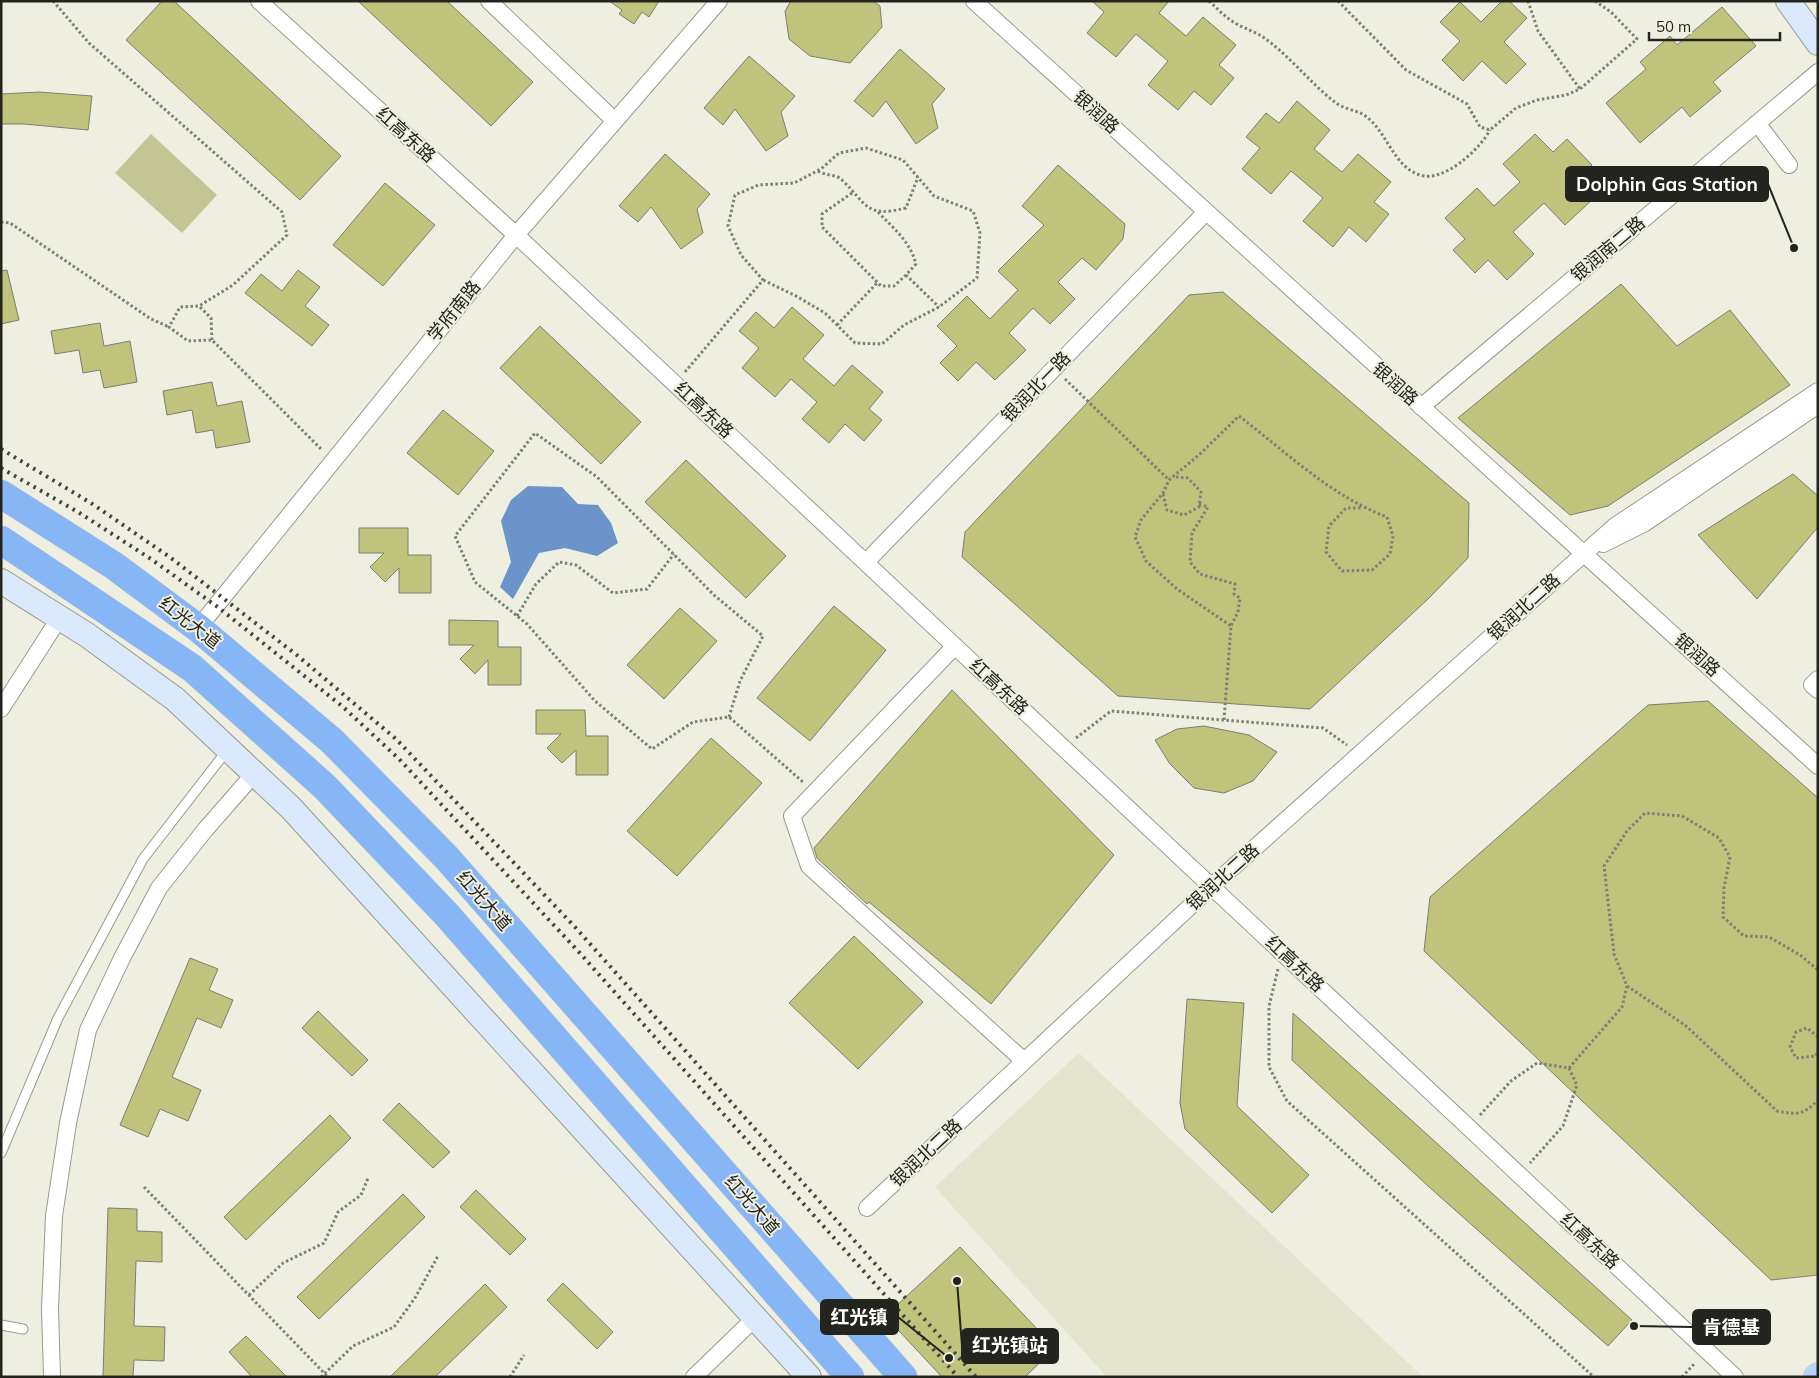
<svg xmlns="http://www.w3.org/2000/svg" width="1819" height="1378" font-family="Mulish,'Noto Sans SC',sans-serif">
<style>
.built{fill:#e3e5ce}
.green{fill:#c3c694}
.water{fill:#6a94ca}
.building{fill:#bfc37b;stroke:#7d7f71}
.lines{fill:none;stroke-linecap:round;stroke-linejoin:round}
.lane-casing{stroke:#999a8c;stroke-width:11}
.street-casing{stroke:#999a8c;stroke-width:18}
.secondary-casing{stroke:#999a8c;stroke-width:26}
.primary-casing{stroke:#cfcfce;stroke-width:28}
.highway-casing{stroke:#cfcfce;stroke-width:29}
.path{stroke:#7f8076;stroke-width:3;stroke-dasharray:2.5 2.5;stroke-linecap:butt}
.lane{stroke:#fff;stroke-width:9}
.street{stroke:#fff;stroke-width:16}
.secondary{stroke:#dbe9fc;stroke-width:24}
.primary{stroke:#b6d3fa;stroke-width:26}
.highway{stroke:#86b6f6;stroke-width:28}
.rail{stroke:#46463f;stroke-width:4;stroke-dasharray:2.5 5;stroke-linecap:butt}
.labels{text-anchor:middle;stroke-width:4;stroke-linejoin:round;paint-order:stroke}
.street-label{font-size:18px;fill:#24241e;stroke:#eeefe0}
.leader{fill:none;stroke:#24241e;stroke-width:2}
.callout-dot{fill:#24241e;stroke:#eeefe0;stroke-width:2}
.callout{fill:#24241e;stroke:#24241e;stroke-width:2}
.callout-label{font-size:19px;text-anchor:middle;font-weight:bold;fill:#fff}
</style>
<rect width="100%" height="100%" fill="#eeefe0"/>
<!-- built -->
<path class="built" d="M1079,1053L1423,1377H1107L935,1187Z"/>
<!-- green -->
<path class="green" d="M151,134L217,195L182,233L115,173Z"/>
<!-- water -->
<path class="water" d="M528,486L562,487L578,504L598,505L611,523L618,543L597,556L565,548L539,553L513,599L500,587L511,562L501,521L511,500Z"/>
<!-- building -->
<path class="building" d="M162,1H174L341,156L300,200L126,40Z
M358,1H447L533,82L491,126Z
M609,1H659L649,17L642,12L634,24L619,14L622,10Z
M791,1H873L880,6L882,27L850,63L810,56L789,39L785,11Z
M1092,1H1169L1159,13L1186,36L1203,17L1236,45L1219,65L1234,78L1211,105L1194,91L1178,110L1148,85L1168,61L1136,34L1116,57L1087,33L1104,12Z
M1502,1H1509L1527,18L1504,42L1526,64L1506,84L1482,61L1463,81L1442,60L1460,41L1440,22L1460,2L1481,22Z
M1722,7L1756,46L1713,82L1721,91L1690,117L1682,107L1640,143L1606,103L1646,69L1640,62L1670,36L1677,45Z
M900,49L945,89L932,104L938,128L916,144L886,101L873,117L854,101Z
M749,56L795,96L781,112L788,136L766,151L735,109L723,125L704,108Z
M39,92L92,96L88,130L24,124H1V94Z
M1297,101L1330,130L1314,149L1342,172L1358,154L1391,182L1374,202L1389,214L1366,242L1349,227L1333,247L1303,221L1323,198L1291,171L1271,194L1242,169L1260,148L1246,137L1266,113L1279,123Z
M1535,134L1553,152L1567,139L1592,165L1576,180L1594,198L1565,225L1544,203L1513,232L1534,254L1507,280L1488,260L1475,273L1453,250L1465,239L1445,218L1477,188L1494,206L1520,182L1503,164Z
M665,154L710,194L697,209L703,233L681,249L651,207L638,222L619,206Z
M1058,165L1125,224L1123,239L1096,270L1082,258L1058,282L1075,299L1050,324L1033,308L1009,333L1026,350L995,380L976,362L958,381L940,363L957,346L937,326L967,296L990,319L1018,290L998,271L1044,225L1022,206Z
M385,183L435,225L383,286L333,245Z
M7,270L19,320L1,324V271Z
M298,270L320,287L305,306L329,325L312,346L245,293L261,274L282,291Z
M1621,284L1677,346L1730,310L1790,385L1608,506L1570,515L1458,418Z
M1223,292L1469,503L1468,558L1428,599L1310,709L1118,696L962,557L965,532L1189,295Z
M792,307L824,335L803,359L834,386L852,365L883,392L869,409L882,420L864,441L845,424L829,443L802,419L817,402L791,379L775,397L742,368L759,348L739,331L756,312L774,328Z
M100,323L104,346L130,341L137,382L104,388L100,370L83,373L79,350L55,354L51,331Z
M540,326L641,422L601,464L500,368Z
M212,382L217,406L242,401L250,442L216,448L213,430L196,433L192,410L167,415L163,391Z
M443,410L494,451L458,495L407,453Z
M686,460L786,556L746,598L645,502Z
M1793,474L1818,496V527L1757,599L1698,535Z
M359,528H408V555H431V593H399V568L385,582L370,567L384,553H359Z
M834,606L886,650L810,741L757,698Z
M680,608L717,641L664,699L627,665Z
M449,620L498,621V647H521V685H488V660L475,674L460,659L474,645H449Z
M952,690L1114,855L991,1004L869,902L867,904L817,858L814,848Z
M1708,701L1818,798V1275L1771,1280L1424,951L1430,897L1648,705Z
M536,710H585L586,736H608V775H576V750L562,763L547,748L561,734H536Z
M1204,726L1249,735L1277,752L1253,781L1224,793L1194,788L1170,764L1155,740L1177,729Z
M711,738L762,783L677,876L627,831Z
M854,936L923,1002L858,1069L789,1003Z
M190,958L218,969L209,990L233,1000L221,1028L197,1018L172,1077L201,1090L188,1121L160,1109L148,1137L120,1125Z
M1187,999L1244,1003L1237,1106L1309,1175L1272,1213L1185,1129L1180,1103Z
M318,1011L368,1060L352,1076L302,1028Z
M1293,1013L1632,1320L1608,1346L1428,1186L1292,1060Z
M399,1103L450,1152L433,1168L383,1120Z
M330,1115L351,1138L246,1240L224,1217Z
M476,1190L526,1239L510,1255L460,1207Z
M403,1194L425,1217L319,1319L297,1297Z
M108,1208L137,1209V1231L162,1232V1262L136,1261L134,1326L165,1327L164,1361L134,1360L133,1377H103Z
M960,1247L1055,1348L1025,1377H942L885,1316Z
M563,1283L613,1332L597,1349L547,1300Z
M485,1284L507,1307L435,1377H390Z
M246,1336L287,1377H252L229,1352Z"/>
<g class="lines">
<defs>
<path id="lane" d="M1,1153L58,1018L143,859L228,749
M1,1325L23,1329"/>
<path id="street" d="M259,1L516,235L1735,1377
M489,1L615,121
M974,1L1818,766
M1757,123L1789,165
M1421,407L1818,72
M1603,544L1645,523L1818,405
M866,562L1206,212
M198,628L516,235L719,1
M955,646L792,816L809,866L1024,1061
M1818,679L1812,685L1818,690
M1,709L60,617
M867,1208L1212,886L1615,526L1818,391
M52,1377L50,1309L54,1216L68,1123L88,1030L122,958L159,888L205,830L254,774
M694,1377L755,1318"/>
<path id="secondary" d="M1788,1L1818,43
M1,581L87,635L175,699L291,808L809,1377"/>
<path id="primary" d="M1817,1377L1818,1376"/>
<path id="highway" d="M1,494L113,565L198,628L332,741L446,857L903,1377
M1,540L192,668L325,787L447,915L850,1377"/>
</defs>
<!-- lane casing -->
<use href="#lane" class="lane-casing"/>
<!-- street casing -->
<use href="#street" class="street-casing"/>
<!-- secondary casing -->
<use href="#secondary" class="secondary-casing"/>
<!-- primary casing -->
<use href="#primary" class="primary-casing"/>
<!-- highway casing -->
<use href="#highway" class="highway-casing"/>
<!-- path -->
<path class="path" d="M53,1L89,43L282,212L287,235L233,285L199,306
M1209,1C1216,7 1222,14 1229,19C1239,27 1252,30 1263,37C1290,56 1310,83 1336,103C1344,109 1356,110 1364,115C1387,130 1393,167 1420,175C1444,183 1480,149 1490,130
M1338,1L1406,70L1467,104L1480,127L1490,130L1516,108L1537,100L1566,95L1580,89L1637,39L1611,12L1595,1
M1528,1L1538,31L1580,89
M818,171C825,176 837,174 842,180C868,205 865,218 906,208L918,177
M852,193L822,214V227L881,286H894L906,275
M878,212C894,229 910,241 916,264L906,275L939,307
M1,222L10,223L151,319L169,327
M837,325L878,282
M212,340L211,318L199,306L180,307L169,327L188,341L212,340L322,450
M685,372L763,280L741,255L728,226L735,195L758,185L794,183L821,169L839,153L866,148L903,160L934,196L973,211L980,233L977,278L939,307L904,325L882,344L855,343L825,313L796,296L763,280
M1065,379L1169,480
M1163,494L1167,510L1184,515L1199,507L1201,492L1188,478L1175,477
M1199,504L1208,507L1192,533L1190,562L1200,574L1235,584L1234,594L1240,598L1238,612L1231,626
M517,616L536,584L559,562L576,565L613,593L647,589L674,554
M729,717L740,681L763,636L714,595L597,477L535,433L455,536L475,582L527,624L595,701L652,749L693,722L729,717L803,782
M1224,720L1231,626L1177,589L1146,561L1135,537L1141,520L1163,493L1169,480L1200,454L1239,416C1286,452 1331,496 1387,517L1393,536L1390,554L1372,570L1342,571L1326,552L1329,526L1346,508H1363
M1076,738L1111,711L1323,728L1347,745
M1278,969L1269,1006V1067L1287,1101L1594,1377
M1627,986L1685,1025L1777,1111C1798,1115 1803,1115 1818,1100
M1818,1037L1807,1028L1796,1032L1790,1047L1796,1058L1816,1056L1818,1050
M1569,1068L1622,1007L1627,986L1614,954L1604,866L1627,831L1645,813L1682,816L1719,838L1730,857L1724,888L1723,917L1744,936L1769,937L1800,955L1818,970
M1480,1115L1511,1081L1537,1063L1569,1068L1577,1085L1563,1126L1530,1163
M144,1187L328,1377
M249,1295L283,1263L324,1243L338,1212L361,1195L368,1178
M321,1377L353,1346L394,1327L415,1298L438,1256
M510,1377L524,1355
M1682,1377L1695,1363"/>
<!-- lane -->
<use href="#lane" class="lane"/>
<!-- street -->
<use href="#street" class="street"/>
<!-- secondary -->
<use href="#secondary" class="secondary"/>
<!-- primary -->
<use href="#primary" class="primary"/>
<!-- highway -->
<use href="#highway" class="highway"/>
<!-- rail -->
<path class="rail" d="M1,449L91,503L171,558L298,656L396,739L575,927L976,1377
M1,468L78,512L151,559L219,608L342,706L399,759L578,951L958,1377"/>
</g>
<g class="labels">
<!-- street labels -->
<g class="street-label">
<text transform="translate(1096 112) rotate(42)" y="6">银润路</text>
<text transform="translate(406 135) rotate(42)" y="6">红高东路</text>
<text transform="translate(1608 249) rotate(-40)" y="6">银润南二路</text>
<text transform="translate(454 311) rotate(-51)" y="6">学府南路</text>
<text transform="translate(1395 384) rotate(42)" y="6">银润路</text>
<text transform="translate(1036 387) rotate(-46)" y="6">银润北一路</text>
<text transform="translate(704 410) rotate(43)" y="6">红高东路</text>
<text transform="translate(1524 607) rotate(-42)" y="6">银润北二路</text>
<text transform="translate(190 623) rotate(38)" y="6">红光大道</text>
<text transform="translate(1697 655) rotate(42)" y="6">银润路</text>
<text transform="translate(999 687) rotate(43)" y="6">红高东路</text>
<text transform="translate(1223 877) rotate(-42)" y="6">银润北二路</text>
<text transform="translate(484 901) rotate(49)" y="6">红光大道</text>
<text transform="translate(1295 964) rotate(43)" y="6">红高东路</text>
<text transform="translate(926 1153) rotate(-43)" y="6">银润北二路</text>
<text transform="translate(752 1205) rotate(49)" y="6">红光大道</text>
<text transform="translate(1590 1241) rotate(43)" y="6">红高东路</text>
</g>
</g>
<!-- callouts -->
<path class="leader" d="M1794 248L1768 184M949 1358L898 1317M1634 1326L1693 1327M957 1281L962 1346"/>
<g class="callout-dot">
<circle cx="1794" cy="248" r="5"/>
<circle cx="949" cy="1358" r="5"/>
<circle cx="1634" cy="1326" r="5"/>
<circle cx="957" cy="1281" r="5"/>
</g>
<g class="callout">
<rect x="1566" y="167" width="202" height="34" rx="5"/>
<rect x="821" y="1300" width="77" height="34" rx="5"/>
<rect x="1693" y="1310" width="77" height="34" rx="5"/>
<rect x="962" y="1329" width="96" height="34" rx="5"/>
</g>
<g class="callout-label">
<text x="1667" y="191">Dolphin Gas Station</text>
<text x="859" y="1324">红光镇</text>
<text x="1731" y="1334">肯德基</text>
<text x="1010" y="1352">红光镇站</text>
</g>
<!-- border -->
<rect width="1819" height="1378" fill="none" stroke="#24241e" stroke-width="5"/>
<!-- scale -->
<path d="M1649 32v8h131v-8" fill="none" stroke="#24241e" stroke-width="2.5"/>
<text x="1656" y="32" font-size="15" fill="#24241e" stroke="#eeefe0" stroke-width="4" paint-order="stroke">50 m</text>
</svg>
